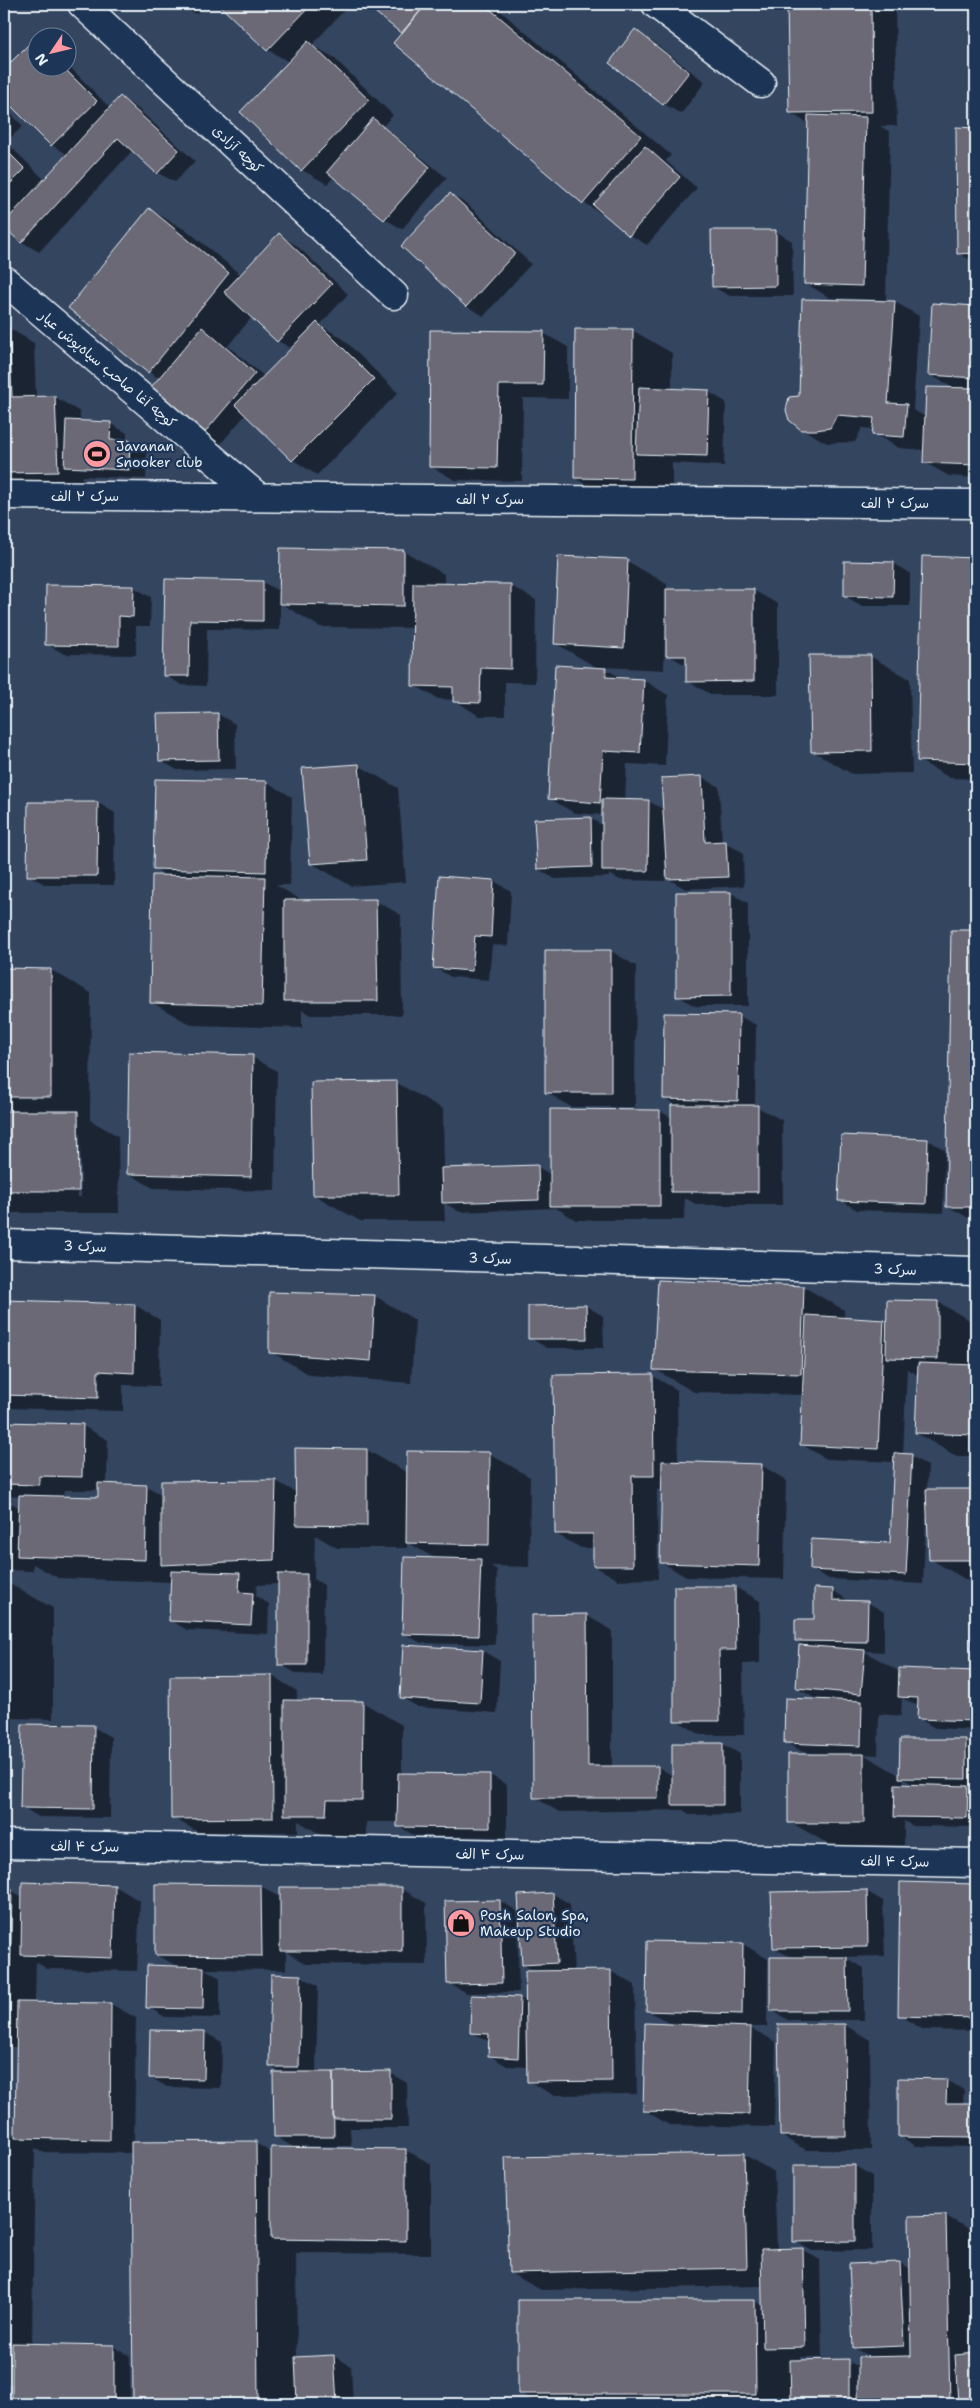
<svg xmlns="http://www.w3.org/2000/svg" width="980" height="2408" font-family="'Shantell Sans','Playpen Sans Arabic',sans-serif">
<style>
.shadow{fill:#0007;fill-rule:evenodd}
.building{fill:#6b6975;stroke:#e8f1f8}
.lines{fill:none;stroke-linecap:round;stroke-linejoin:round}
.street-casing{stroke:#e8f1f8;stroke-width:31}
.street{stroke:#1d3557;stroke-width:28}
.labels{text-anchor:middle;stroke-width:4.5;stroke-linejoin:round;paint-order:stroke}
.street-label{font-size:14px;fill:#e8f1f8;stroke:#1d3557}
.poi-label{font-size:14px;fill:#e8f1f8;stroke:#1d3557;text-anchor:start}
</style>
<rect width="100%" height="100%" fill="#344560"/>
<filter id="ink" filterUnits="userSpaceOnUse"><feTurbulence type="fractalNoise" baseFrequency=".02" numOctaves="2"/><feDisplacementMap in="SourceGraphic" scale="10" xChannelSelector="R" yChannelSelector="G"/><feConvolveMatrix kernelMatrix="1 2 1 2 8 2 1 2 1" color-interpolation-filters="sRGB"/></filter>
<g filter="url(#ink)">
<!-- shadow -->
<path class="shadow" d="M178,4H206L196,14Z
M220,4H344L347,7L312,45L333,57L393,115L383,126L447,178L402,229L385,219L334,177L327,184L302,170L289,62L268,50Z
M367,4H492L671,155L666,161L697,188L647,245L630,235L611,219L584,203L395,43L403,33Z
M789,4H895L897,126H880L890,132L886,300L830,298L805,283L809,124L790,113Z
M635,31L652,41L705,82L681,114L664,104L611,62Z
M35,40L38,68H68V65L110,108L120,98L137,108L195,161L175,182L158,173L133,150L39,252L22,242L6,227L4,229V107L23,126L6,142L45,180L68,155L52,145L4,97V71Z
M957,129L976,130V263L958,253Z
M450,194L467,204L531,264L484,316L466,306Z
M149,209L189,232L241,275L279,235L296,245L348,294L320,325L342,338L398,393L317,475L293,460L246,414L218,447L201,437L160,379L149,372L69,308ZM252,317L278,341L292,349L265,377L228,346Z
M775,231L792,241L793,296H730L713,287Z
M895,302L919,316L913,410L926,417L955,389L929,374L933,304L976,307V478L949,476L924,462V450L899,448L874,434V429L862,428L855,442L827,443L802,429L800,398Z
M4,328H9L34,343L36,398L55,397L80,412V422L110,423L127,433V442L147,452L146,479L82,476V485L4,487Z
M632,330L672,353V390L709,392L726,402L724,466L672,463V501H615L575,478Z
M543,333L568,347V399L523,398L522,481L455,480L430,466Z
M404,551L444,574V585L511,586L536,600L535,683L505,682V716H479L454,700L438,699L414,685V628L320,627L280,603V630L207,629L206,686L182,685L164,675L166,580L263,582L280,592Z
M923,557L976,559V779L950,778L918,760Z
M627,561L667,584V590H753L778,604V695H712L687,681V666L668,655L667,636H665L664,670L602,667L623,679L643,680L668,695L665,766L627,764L625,801H648L665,810L702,777L719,787L722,842L743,852L744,886L686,889L668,879L667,861H665V881L620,880L609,874V877L555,879L538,869L590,818L604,826V815L574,813L549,798L599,669L555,643Z
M893,563L910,573V606H862L845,596Z
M133,587L151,597L150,626H136V655L64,654L47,644Z
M870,656L910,679L912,773L852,774L812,751Z
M218,714L235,724L236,769L177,770L160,760Z
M358,765L398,788L406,882L351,886L311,863Z
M267,782L292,797L290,885H276L303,901H376L401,915L402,1015H310L302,1010V1028L191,1025L151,1002L168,877L154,868Z
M98,803L115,813L114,885H46L28,875Z
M440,877L494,881L511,891L508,946L492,945L489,980L451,977L434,967Z
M731,893L748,903V1006H695L678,996Z
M952,931H976V1222L947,1206Z
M546,951H611L636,966L635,1107H571L546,1092Z
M4,970H51L91,993L90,1120L118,1136L119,1213H4V1112H16L4,1106ZM77,1134H80L81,1197H78Z
M739,1016L756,1025L755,1106L782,1120L783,1205H697L685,1198L684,1220H576L556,1208L460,1212L444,1203L445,1221H360L314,1195L397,1083L443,1109L444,1169L538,1167L551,1175L660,1111L672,1118L677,1106L664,1098Z
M252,1057L277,1071L275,1191L153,1188L128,1173Z
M928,1140L945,1150L943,1213L857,1210L840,1200Z
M659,1281L804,1287L844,1310V1318L884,1321L888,1323L938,1302L976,1324V1456H956L916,1433L918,1375L907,1369L903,1455L911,1456L928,1466L927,1490H976V1582H970L930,1559L928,1518H926L923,1584L829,1579L811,1569L891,1545L895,1462L826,1459L801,1444L804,1395L694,1392L654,1369Z
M270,1293L375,1296L415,1320L411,1383L310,1375L271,1352Z
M4,1302L135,1305L160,1320L159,1386L123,1385V1411L4,1408Z
M586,1306L603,1316L604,1348H547L530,1338L529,1307Z
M653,1376L677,1390L678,1463L761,1465L786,1480L784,1579L686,1577L661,1562L663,1490H657L658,1579L619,1580L594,1566V1548H581L556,1534Z
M4,1424L83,1426L108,1440L107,1484L147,1486L162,1495L276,1481L297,1493V1449L367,1450L408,1473L490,1454L530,1477L529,1567L491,1566L497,1570L495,1645L421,1643L403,1633L436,1559L407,1542V1548H337L315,1535L314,1579L324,1585L323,1675L297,1674L280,1664L279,1584L257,1585L256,1596L269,1604L268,1634L187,1630L170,1620L172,1582L58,1578L33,1564V1571L4,1570V1502H9L20,1508V1497L4,1496ZM64,1490H99V1499L63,1498Z
M4,1581L53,1608V1719L4,1718Z
M675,1587H735L760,1601V1663L743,1664L744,1735H701L676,1720Z
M816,1590H833L850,1602H867L884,1612V1652L864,1651L900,1672V1669L976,1672V1730L935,1728L918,1718L919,1706L902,1698L901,1716L879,1714L878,1755L863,1754L901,1776L966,1741L976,1747V1827L913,1826L904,1821V1845H830L790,1822L812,1753L803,1752L785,1742L819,1701L797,1688L807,1647L796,1641L815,1620ZM904,1779L915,1786H904ZM969,1788H975V1792Z
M976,1599V1650L973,1648Z
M587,1616L612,1630V1767H658L673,1776L723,1744L740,1754V1814L690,1815L683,1810L559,1812L534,1797Z
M404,1646L483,1651L500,1661L497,1713L418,1707L401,1697Z
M272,1676L297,1691V1702H362L402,1725V1774L490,1775L507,1785V1837L415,1836L398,1826V1822H366V1837H325L298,1821V1832H198L173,1818Z
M93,1727L111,1737L110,1818L39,1817L22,1807Z
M902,1884L976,1885V2031L924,2030L900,2016Z
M156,1885L261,1886L281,1898L402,1889L426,1903L427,1965L306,1964L286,1952V1970L205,1969L220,1978V2018L165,2017L148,2007L179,1967L156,1955Z
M115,1886L140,1901L137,1971L47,1969L36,1962L35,2003L111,2004L136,2018L134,2144L255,2143L273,2153L296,2149L275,2136L282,2073L270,2066L301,1976L318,1986L316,2073H390L407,2083L408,2128H350L351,2146H302V2149L406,2150L431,2164V2254L296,2253L297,2358L334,2356L351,2366L353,2404H140L135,2401L132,2153L41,2152L35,2148L32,2345L113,2346L130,2356V2404H20L13,2400V2384H4V2131L16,2138L17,2047H4V1890L12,1891L23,1897Z
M866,1891L883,1901L885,1956L844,1957L864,1968V2020H788L771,2010L792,1958L774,1948Z
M553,1894L570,1904L574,1971H610L635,1985L637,2094L553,2095L528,2081V2067L507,2066L490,2056V2042L471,2032L520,1998L527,2002L536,1972L523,1965Z
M500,1901L517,1911L519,1992L466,1993L448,1983Z
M649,1942L743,1944L768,1959L767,2027H749L776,2042L774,2127L669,2125L644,2110L673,2025L647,2010Z
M845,2025L870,2040L871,2150H806L781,2136Z
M204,2032L222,2042L221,2088L167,2087L150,2077Z
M946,2080L964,2090L963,2104H976V2147L916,2146L899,2136Z
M743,2154L774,2172L777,2250H803L820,2260L822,2357H801V2361H848L859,2367L871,2358L854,2348L850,2265L900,2263L911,2269L946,2216L972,2231L971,2205H976V2327L974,2271L971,2272L973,2355H976V2404H538L520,2393L755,2301L763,2306V2286L541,2290L510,2273Z
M855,2166L872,2176V2250L812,2251L795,2241Z"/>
<!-- building -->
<path class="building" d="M218,4H312L267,51Z
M365,4H426L402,34Z
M426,4H484L641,136L583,204L393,43Z
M787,4H871L872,112L789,113Z
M635,29L689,72L663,105L609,63Z
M35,38L38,40V68H64L97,101L51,146L4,99V69Z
M308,41L369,100L301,171L240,112Z
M120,96L179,150L157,174L118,138L21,243L4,227V223Z
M808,115L866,117L862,286L804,284Z
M373,118L430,167L384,220L327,172Z
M956,127L976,128V253L957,254Z
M645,146L680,177L629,236L593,205Z
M4,148L25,169L4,190Z
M450,193L515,253L466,307L401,246Z
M149,208L229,273L148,373L68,308Z
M711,230H776V286L712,287Z
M279,233L332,284L277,342L224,292Z
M802,299L895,301L888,403L907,404L904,437L872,435L874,418L837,415L830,428L816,430H801L789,420L786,410L789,397L799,396Z
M932,303L976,306V378L928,375Z
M317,322L374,379L292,461L235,405Z
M4,327H9L12,397L55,396L58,472L4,473Z
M202,327L255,373L200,438L146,393Z
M575,329H633L632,479L574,478Z
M430,330L544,331L543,385H499L497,468L429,467Z
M639,387L709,390L707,456L636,454Z
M926,387L976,388V465L923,463Z
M66,420L111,422L110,440H130L129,470L64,467Z
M280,548L404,550V606L279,604Z
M558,556L628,559L624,648L554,644Z
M922,556L976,558V763L917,761Z
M844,561L894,562L893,597L844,596Z
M165,579L263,581V621L190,620L189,676H163Z
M413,583L511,584V669L481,668L480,703L453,702V687L412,686Z
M46,585L134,586L133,617L119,616V646L45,645Z
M666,589H754V681L686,682V656H666Z
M809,655H871L872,751L811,752Z
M555,665L606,668V677L644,679L640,753L603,751L600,803L548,799Z
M218,713L219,760L159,761L157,714Z
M359,764L367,860L310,864L302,768Z
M702,776L705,842L726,841L728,877L667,879L661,778Z
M155,779L267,781L266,872L153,869Z
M602,799L649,800L648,871H602Z
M28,802H98L97,876H27Z
M591,817L592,867L537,869L534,819Z
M152,875L265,877L262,1006L150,1003Z
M439,876L494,880L491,937L475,936L472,971L433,968Z
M676,892H731V996L676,997Z
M376,899L378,1001H284V900Z
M951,930H976V1207H946Z
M545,950H611V1093H545Z
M4,968L51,969V1097H4Z
M664,1013L739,1014L738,1101L663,1099Z
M129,1052L253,1055L251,1177L127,1174Z
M397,1081L399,1195H313L311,1082Z
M671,1105H758V1192H671Z
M550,1109L660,1110V1206H550Z
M4,1111H78L79,1191H4Z
M841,1135L928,1139L926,1204L838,1201Z
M538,1165L539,1200L442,1203L441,1168Z
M658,1280L804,1286L801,1374L653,1370Z
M269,1292L375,1295L371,1361L269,1353Z
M4,1300L135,1304L134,1373L98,1371V1398L4,1395Z
M887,1300L938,1301V1359L886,1358Z
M586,1305L587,1339H528V1306Z
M806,1315L884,1320L878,1449L800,1445Z
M918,1363L976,1365L975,1435L915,1433Z
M653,1374L654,1476H632L633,1566H593V1534H555L553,1375Z
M4,1422L83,1424L82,1477L39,1476V1485L4,1484Z
M295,1448L367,1449V1526L296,1525Z
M407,1451L490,1452L489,1545L406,1543Z
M894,1453L912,1454L906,1575L810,1570L811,1539L890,1543Z
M662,1461L762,1464L759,1566L660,1563Z
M276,1480L274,1560L161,1565V1481Z
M98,1483L147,1485L145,1560L17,1556L19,1495L98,1497Z
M926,1489H976V1560H929Z
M4,1500L10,1501L8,1558L4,1557Z
M404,1557L481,1559L478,1636L402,1634Z
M171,1571L240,1573L239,1592L253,1593L251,1625L169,1621Z
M278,1574H307V1665H278Z
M4,1580H8L7,1693H4Z
M976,1582V1649H971Z
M674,1586H735L736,1650H719L720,1721H674Z
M814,1588L833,1589V1600L868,1601L867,1642L795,1641V1619H814Z
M587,1614L588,1766H658V1798H533L532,1615Z
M403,1645L483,1650L480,1703L400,1698Z
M799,1645L865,1650L861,1694L796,1688Z
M899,1668L976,1671L975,1721L917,1719L918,1698L898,1697Z
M272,1675L273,1818L171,1819L170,1676Z
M785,1698L862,1701L861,1746L784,1743Z
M284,1700L363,1701L362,1800H327L326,1815H284Z
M22,1724L94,1725L93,1809L20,1808Z
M976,1731V1815H973Z
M900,1739H966V1779L899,1778Z
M672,1743H723V1805H672Z
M788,1754H864V1823H788Z
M398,1773L490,1774V1828L397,1827Z
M895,1784L968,1786L967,1818L894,1817Z
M22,1882L115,1885L113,1958L21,1955Z
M900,1882L976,1884V2018L898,2016Z
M155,1884L261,1885L262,1956L155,1955Z
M280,1887H402V1951H280Z
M4,1889H12L9,2034H4Z
M867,1890L868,1947L773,1948L771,1892Z
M553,1893L557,1963L522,1965L518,1895Z
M500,1900L502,1983L447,1984L445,1901Z
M647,1941L743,1943L742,2014L646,2011Z
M770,1957H847L848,2011H770Z
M147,1965L204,1967L203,2009L146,2008Z
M611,1970L612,2081L527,2082L525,1971Z
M271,1974L301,1975L299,2067H269Z
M471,1995L520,1997L518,2058L488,2056L489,2034L470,2033Z
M17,2002L111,2003L110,2140L15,2138Z
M645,2023L751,2027L749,2114L643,2111Z
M778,2024H845L846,2136H780Z
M150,2030L205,2031L204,2079L149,2078Z
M391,2071V2119H333V2072Z
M273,2072H333L334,2137H274Z
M898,2078L947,2079L946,2103H976V2138L898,2137Z
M256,2141L258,2402H133L131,2142Z
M271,2147L406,2149V2241L271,2239Z
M744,2153L747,2268L509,2273L505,2157Z
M793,2165H855V2241L793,2242Z
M970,2204H976V2404H958L955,2355L976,2353Z
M946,2215L950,2404H858V2357L911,2356L909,2216Z
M803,2248L805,2347L763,2348L761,2249Z
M900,2262L904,2346L853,2348L849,2264Z
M518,2300H755L756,2394H518Z
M12,2343L114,2345V2401H12Z
M334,2355L337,2404H297L295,2357Z
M849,2359V2404H791L790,2360Z"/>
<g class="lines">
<defs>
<path id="street" d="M82,4L394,295
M656,4L761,83
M4,280L258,497
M4,495L976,504
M4,1244L976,1271
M4,1844L976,1863"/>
</defs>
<!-- street casing -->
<use href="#street" class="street-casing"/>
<!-- street -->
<use href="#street" class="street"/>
</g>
</g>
<!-- icons -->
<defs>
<symbol id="stadium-disc" viewBox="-11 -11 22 22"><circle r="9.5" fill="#ff9aa2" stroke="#1d3557"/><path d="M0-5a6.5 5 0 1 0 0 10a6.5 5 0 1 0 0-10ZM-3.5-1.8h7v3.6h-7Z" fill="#111"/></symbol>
<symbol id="shop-disc" viewBox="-11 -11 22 22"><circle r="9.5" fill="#ff9aa2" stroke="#1d3557"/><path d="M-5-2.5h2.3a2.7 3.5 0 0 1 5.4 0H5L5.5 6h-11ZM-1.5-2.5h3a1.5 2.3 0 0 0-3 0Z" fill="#111"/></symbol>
</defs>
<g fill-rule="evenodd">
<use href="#stadium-disc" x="81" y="438" width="32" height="32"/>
<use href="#shop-disc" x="445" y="1907" width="32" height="32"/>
</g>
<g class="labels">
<!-- street labels -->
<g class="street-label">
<text transform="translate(238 149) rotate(43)" y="5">کوچه آزادی</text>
<text transform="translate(108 369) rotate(40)" y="5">کوچه آغا صاحب سیاه‌پوش عیار</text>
<text x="85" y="501">سرک ۲ الف</text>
<text x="490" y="504">سرک ۲ الف</text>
<text x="895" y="508">سرک ۲ الف</text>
<text transform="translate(85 1246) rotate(2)" y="5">سرک 3</text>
<text transform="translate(490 1258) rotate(2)" y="5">سرک 3</text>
<text transform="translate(895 1269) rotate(2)" y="5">سرک 3</text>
<text transform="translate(85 1846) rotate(1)" y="5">سرک ۴ الف</text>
<text transform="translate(490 1854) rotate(1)" y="5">سرک ۴ الف</text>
<text transform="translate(895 1861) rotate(1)" y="5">سرک ۴ الف</text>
</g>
<!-- poi labels -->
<g class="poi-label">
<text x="116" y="451">Javanan<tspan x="116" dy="16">Snooker club</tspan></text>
<text x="480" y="1920">Posh Salon, Spa,<tspan x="480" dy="16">Makeup Studio</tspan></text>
</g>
</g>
<!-- margin -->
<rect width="980" height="2408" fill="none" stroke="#1d3557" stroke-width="20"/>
<rect x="10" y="10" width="960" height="2388" fill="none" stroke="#e8f1f8" stroke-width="2" filter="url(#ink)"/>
<!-- north arrow -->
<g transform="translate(52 52) rotate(235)"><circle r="24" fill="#1d3557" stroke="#6e8097"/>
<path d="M0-4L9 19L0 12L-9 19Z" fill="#ff9aa2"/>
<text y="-8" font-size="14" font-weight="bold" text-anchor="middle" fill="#e8f1f8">N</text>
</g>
</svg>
